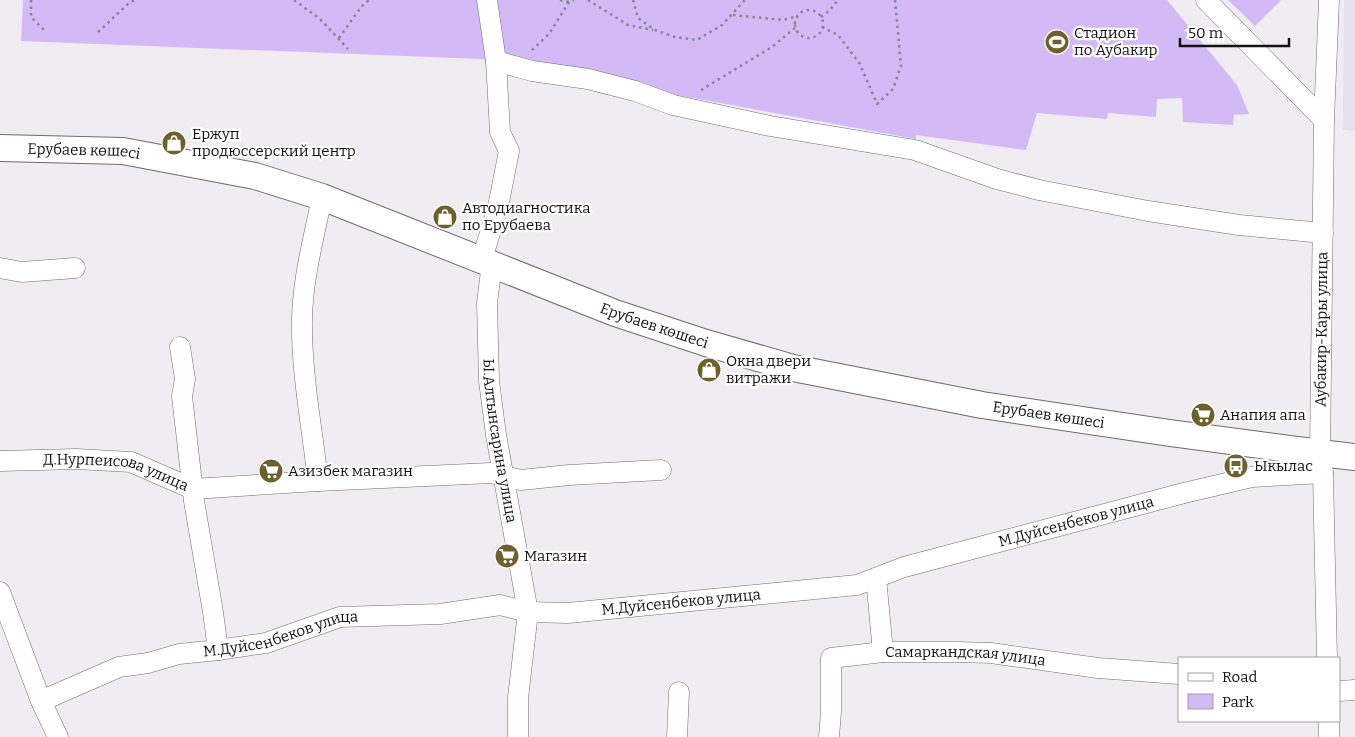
<svg xmlns="http://www.w3.org/2000/svg" width="1355" height="737" font-family="Bitter,serif">
<style>
.built{fill:#e5e0ec}
.park{fill:#d3b9f5}
.lines{fill:none;stroke-linecap:round;stroke-linejoin:round}
.minor-casing{stroke:#6d6b70;stroke-width:21}
.major-casing{stroke:#6d6b70;stroke-width:28}
.path{stroke:#878689;stroke-width:2.5;stroke-dasharray:2.5 4;stroke-linecap:butt}
.minor{stroke:#fff;stroke-width:20}
.major{stroke:#fff;stroke-width:26}
.labels{text-anchor:middle;stroke-width:4.5;stroke-linejoin:round;paint-order:stroke}
.poi-label{font-size:15px;fill:#121213;stroke:#fff;text-anchor:start}
.street-label{font-size:15px;fill:#121213;stroke:#fff}
</style>
<rect width="100%" height="100%" fill="#efedf2"/>
<!-- built -->
<path class="built" d="M1344,0H1355V131L1343,130Z"/>
<!-- park -->
<path class="park" d="M23,0H1167L1237,85L1249,114L1234,115L1233,125L1183,122L1182,98L1157,99L1156,117L1108,113L1107,119L1037,113L1026,150L916,135V139L481,59L21,41Z
M1228,0H1281L1255,26Z"/>
<g class="lines">
<defs>
<g id="minor">
<path d="M1206,0L1324,120"/>
<path d="M496,61L532,71L588,79L635,91L673,105L770,126L915,150L997,179L1039,190L1148,211L1239,225L1323,233"/>
<path d="M482,259L498,207L509,151L500,132L496,61L487,0"/>
<path id="s1" d="M492,263L487,303L489,381L496,435L528,612L518,698V737"/>
<path d="M0,268L22,272L75,268"/>
<path d="M180,347L185,379L182,396L194,501L213,612L218,650"/>
<path id="s2" d="M0,461L76,459L131,462L193,489L318,481L491,473L521,480L569,475L661,470"/>
<path d="M318,481C312,427 301,372 302,318C303,277 314,237 322,197"/>
<path d="M876,578L883,652"/>
<path d="M0,592L41,701L58,737"/>
<path id="s3" d="M1327,658L1323,473L1320,453L1324,120L1329,0"/>
<path d="M1339,691L1355,690"/>
<path id="s4" d="M41,701L119,667L148,663L179,654L218,650L266,643L340,617L440,614L500,605L528,612L568,613L857,585L904,567L1184,493L1252,477L1323,473"/>
<path d="M1329,721V737"/>
<path d="M677,737L679,692"/>
<path id="s5" d="M829,737L831,712V658L883,652H957L991,653L1098,668L1179,674"/>
</g>
<g id="major">
<path id="s6" d="M0,148L123,151L255,176L322,197L615,313L706,343L793,368L982,405L1170,433L1320,453L1355,457"/>
</g>
</defs>
<!-- minor casing -->
<use href="#minor" class="minor-casing"/>
<!-- major casing -->
<use href="#major" class="major-casing"/>
<!-- path -->
<path class="path" d="M31,0V17L45,31
M294,0L320,19L348,49
M560,0L569,2L574,0
M588,0L628,25L653,30
M633,0L638,18L655,30L675,37L697,40L722,25L745,0
M795 24a14 14 0 1 1 28 0a14 14 0 1 1-28 0Z
M733,15L783,20L798,16
M821,17L829,11L838,0
M822,27L838,35L860,64L877,104L893,89L901,66L895,0
M98,32L128,4L134,0
M339,38L361,7L369,0
M532,50L549,34L569,2
M701,90L772,47L795,28"/>
<!-- minor -->
<use href="#minor" class="minor"/>
<!-- major -->
<use href="#major" class="major"/>
</g>
<!-- icons -->
<defs>
<symbol id="stadium-disc" viewBox="-11 -11 22 22"><circle r="9.5" fill="#6e602d" stroke="#fff"/><path d="M0-5a6.5 5 0 1 0 0 10a6.5 5 0 1 0 0-10ZM-3.5-1.8h7v3.6h-7Z" fill="#fff"/></symbol>
<symbol id="shop-disc" viewBox="-11 -11 22 22"><circle r="9.5" fill="#6e602d" stroke="#fff"/><path d="M-5-2.5h2.3a2.7 3.5 0 0 1 5.4 0H5L5.5 6h-11ZM-1.5-2.5h3a1.5 2.3 0 0 0-3 0Z" fill="#fff"/></symbol>
<symbol id="supermarket-disc" viewBox="-11 -11 22 22"><circle r="9.5" fill="#6e602d" stroke="#fff"/><path d="M-6-5.5h2.5l.6 2H6L4.5 2H-2.5L-4.4-4H-6ZM-1.5 3.2a1.3 1.3 0 1 0 .1 0ZM3 3.2a1.3 1.3 0 1 0 .1 0Z" fill="#fff"/></symbol>
<symbol id="bus-disc" viewBox="-11 -11 22 22"><circle r="9.5" fill="#6e602d" stroke="#fff"/><path d="M-5-6H5V4H4V6H2V4H-2V6H-4V4H-5ZM-3.5-4V0h7V-4ZM-3.5 1.2v1.5H-2V1.2ZM2 1.2v1.5H3.5V1.2Z" fill="#fff"/></symbol>
</defs>
<g fill-rule="evenodd">
<use href="#stadium-disc" x="1043" y="28" width="28" height="28"/>
<use href="#shop-disc" x="160" y="129" width="28" height="28"/>
<use href="#shop-disc" x="431" y="203" width="28" height="28"/>
<use href="#shop-disc" x="695" y="356" width="28" height="28"/>
<use href="#supermarket-disc" x="1189" y="401" width="28" height="28"/>
<use href="#bus-disc" x="1222" y="452" width="28" height="28"/>
<use href="#supermarket-disc" x="257" y="457" width="28" height="28"/>
<use href="#supermarket-disc" x="493" y="542" width="28" height="28"/>
</g>
<g class="labels">
<!-- poi labels -->
<g class="poi-label">
<text x="1074" y="38">Стадион<tspan x="1074" dy="17">по Аубакир</tspan></text>
<text x="192" y="139">Ержуп<tspan x="192" dy="17">продюссерский центр</tspan></text>
<text x="462" y="213">Автодиагностика<tspan x="462" dy="17">по Ерубаева</tspan></text>
<text x="726" y="366">Окна двери<tspan x="726" dy="17">витражи</tspan></text>
<text x="1220" y="420">Анапия апа</text>
<text x="1254" y="471">Ыкылас</text>
<text x="288" y="476">Азизбек магазин</text>
<text x="524" y="561">Магазин</text>
</g>
<!-- street labels -->
<g class="street-label">
<text dy="5" stroke="none"><textPath href="#s6" startOffset="84">Ерубаев көшесі</textPath></text>
<text dy="5" stroke="none"><textPath href="#s6" startOffset="684">Ерубаев көшесі</textPath></text>
<text dy="5" stroke="none"><textPath href="#s3" startOffset="329">Аубакир-Кары улица</textPath></text>
<text dy="5" stroke="none"><textPath href="#s6" startOffset="1089">Ерубаев көшесі</textPath></text>
<text dy="5" stroke="none"><textPath href="#s1" startOffset="179">Ы.Алтынсарина улица</textPath></text>
<text dy="5" stroke="none"><textPath href="#s2" startOffset="118">Д.Нурпеисова улица</textPath></text>
<text dy="5" stroke="none"><textPath href="#s4" startOffset="1061">М.Дуйсенбеков улица</textPath></text>
<text dy="5" stroke="none"><textPath href="#s4" startOffset="656">М.Дуйсенбеков улица</textPath></text>
<text dy="5" stroke="none"><textPath href="#s4" startOffset="251">М.Дуйсенбеков улица</textPath></text>
<text dy="5" stroke="none"><textPath href="#s5" startOffset="214">Самаркандская улица</textPath></text>
</g>
</g>
<!-- legend -->
<rect x="1178" y="657" width="162" height="65" fill="#ffffff" stroke="#a0a0a1"/>
<rect x="1188" y="673" width="25" height="8" fill="#ffffff" stroke="#a0a0a1"/>
<text x="1222" y="682" font-size="15" fill="#121213">Road</text>
<rect x="1188" y="694" width="25" height="15" fill="#d3b9f5" stroke="#a0a0a1"/>
<text x="1222" y="707" font-size="15" fill="#121213">Park</text>
<!-- scale -->
<path d="M1180 38v8h109v-8" fill="none" stroke="#121213" stroke-width="2.5"/>
<text x="1188" y="38" font-size="15" fill="#121213" stroke="#ffffff" stroke-width="4" paint-order="stroke">50 m</text>
</svg>
